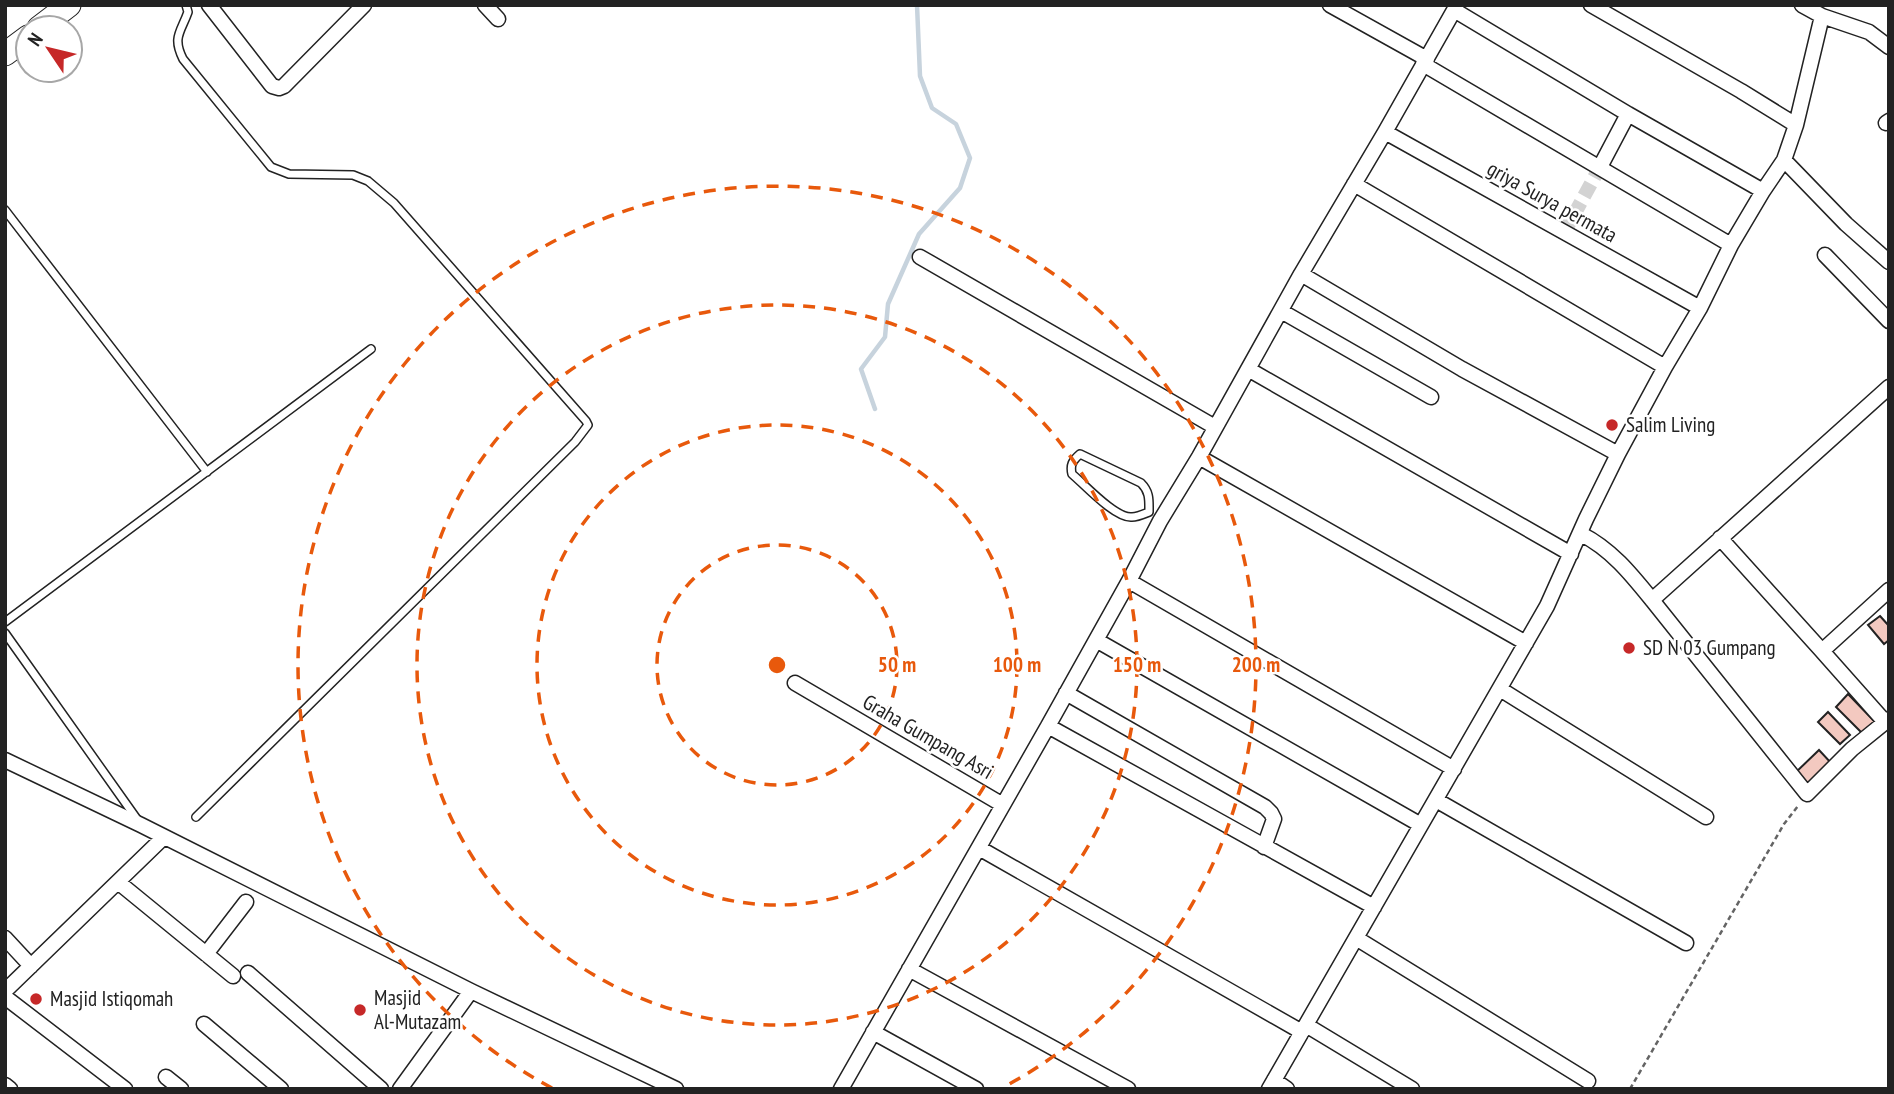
<svg xmlns="http://www.w3.org/2000/svg" width="1894" height="1094" font-family="'PT Sans Narrow',sans-serif">
<style>
.lines{fill:none;stroke-linecap:round;stroke-linejoin:round}
.stream{stroke:#c7d3dd;stroke-width:4.5}
.building{fill:#f3c9c0;stroke:#222;stroke-width:2}
.street-tunnel{stroke:#d3d3d3;stroke-width:14;stroke-dasharray:14 7;stroke-linecap:butt}
.lane-casing{stroke:#222;stroke-width:10}
.street-casing{stroke:#222;stroke-width:17}
.primary-casing{stroke:#222;stroke-width:25}
.path{stroke:#646464;stroke-width:2.5;stroke-dasharray:5 3.5;stroke-linecap:butt}
.lane{stroke:#fff;stroke-width:7}
.street{stroke:#fff;stroke-width:14}
.primary{stroke:#fff;stroke-width:23}
.ring{fill:none;stroke:#e8590c;stroke-width:3.5;stroke-dasharray:12 9}
.poi-dot{fill:#c62828;stroke:#fff;stroke-width:2.5}
.labels{text-anchor:middle;stroke-width:5;stroke-linejoin:round;paint-order:stroke}
.street-label{font-size:21px;fill:#222;stroke:#fff}
.poi-label{font-size:21px;fill:#222;stroke:#fff;text-anchor:start}
.centre{fill:#e8590c;stroke:#fff;stroke-width:3.5}
.ring-label{font-size:21px;text-anchor:middle;font-weight:bold;fill:#e8590c;stroke:#fff;stroke-width:5;stroke-linejoin:round;paint-order:stroke}
</style>
<rect width="100%" height="100%" fill="#fff"/>
<g class="lines">
<!-- stream -->
<path class="stream" d="M875,409L861,369L885,337L888,304L919,234L960,188L970,158L956,124L932,108L920,76L917,5"/>
</g>
<!-- building -->
<path class="building" d="M1880,616L1889,626V640L1884,644L1868,625Z
M1848,694L1875,722L1863,734L1836,707Z
M1828,712L1850,735L1840,744L1818,722Z
M1819,750L1832,764L1808,788L1794,774Z"/>
<g class="lines">
<!-- street-tunnel -->
<path class="street-tunnel" d="M1564,233L1600,167"/>
<defs>
<path id="lane" d="M186,5L188,12C181,32 172,37 183,59L271,167L289,174L353,175L368,181L394,203L586,421L588,425L575,442L196,817
M5,210L207,472
M1080,454L1141,483C1150,492 1149,500 1149,512C1144,514 1137,517 1132,517C1116,519 1085,485 1072,474C1070,465 1072,461 1080,454Z
M5,622L371,349
M5,633L139,822"/>
<path id="street" d="M209,5L272,86L279,88L284,86L364,5
M485,5L498,19
M1330,5L1427,59
M1591,5L1741,91L1796,125
M1802,5L1822,16L1869,32L1889,47
M1454,10L1628,114
M1423,64L1731,245
M1886,123L1889,121
M1385,132L1700,308
M1784,160L1846,224L1889,262
M1600,167L1628,114L1763,191
M1354,184L1665,367
M1825,255L1889,321
M920,257L1215,427
M1301,274L1462,369L1618,454
M1281,311L1431,397
M1248,369L1571,554
M1199,457L1526,643
M1581,534C1611,549 1631,574 1652,600L1889,387
M1720,538L1822,651L1889,590
M1129,581L1454,769
M1652,600L1807,794L1852,749L1889,719
M1096,640L1421,825
M1822,651L1885,722
M795,683L1003,805
M1500,689L1706,817
M1066,693L1265,807L1271,813L1274,819L1264,847
M1048,726L1374,907
M5,760L141,825L471,991L676,1089
M1436,800L1686,943
M979,848L1302,1032
M118,882L233,976
M5,938L31,966
M1356,938L1588,1081
M206,954L246,902
M909,969L1128,1089
M248,973L381,1089
M5,991L164,837
M5,997L125,1089
M204,1024L281,1089
M1306,1025L1412,1089
M873,1032L976,1089
M166,1077L181,1089
M1274,1080L1287,1089
M5,1085L10,1089
M400,1089L471,991
M841,1089L1048,726L1129,581L1160,521L1199,457L1301,274L1385,132L1457,5
M1269,1089L1547,606L1586,519L1618,454L1665,367L1700,308L1731,245L1763,191L1784,160L1796,125L1822,16"/>
<path id="primary" d="M39,28L69,5
M5,54L28,37"/>
</defs>
<!-- lane casing -->
<use href="#lane" class="lane-casing"/>
<!-- street casing -->
<use href="#street" class="street-casing"/>
<!-- primary casing -->
<use href="#primary" class="primary-casing"/>
<!-- path -->
<path class="path" d="M1630,1089L1784,824L1798,806"/>
<!-- lane -->
<use href="#lane" class="lane"/>
<!-- street -->
<use href="#street" class="street"/>
<!-- primary -->
<use href="#primary" class="primary"/>
</g>
<!-- distance rings -->
<g class="ring">
<circle cx="777" cy="665" r="120"/>
<circle cx="777" cy="665" r="240"/>
<circle cx="777" cy="665" r="360"/>
<path d="M552 1088A479 479 0 1 1 1002 1088"/>
</g>
<!-- markers -->
<g class="poi-dot">
<circle cx="1612" cy="425" r="7"/>
<circle cx="1629" cy="648" r="7"/>
<circle cx="36" cy="999" r="7"/>
<circle cx="360" cy="1010" r="7"/>
</g>
<g class="labels">
<!-- street labels -->
<g class="street-label">
<text transform="translate(1552 202) rotate(29)" y="7">griya Surya permata</text>
<text transform="translate(928 737) rotate(30)" y="7">Graha Gumpang Asri</text>
</g>
<!-- poi labels -->
<g class="poi-label">
<text x="1626" y="432">Salim Living</text>
<text x="1643" y="655">SD N 03 Gumpang</text>
<text x="374" y="1005">Masjid<tspan x="374" dy="24">Al-Mutazam</tspan></text>
<text x="50" y="1006">Masjid Istiqomah</text>
</g>
</g>
<circle cx="777" cy="665" r="10" class="centre"/>
<g class="ring-label">
<text x="897" y="672">50 m</text>
<text x="1017" y="672">100 m</text>
<text x="1137" y="672">150 m</text>
<text x="1256" y="672">200 m</text>
</g>
<!-- border -->
<rect width="1894" height="1094" fill="none" stroke="#222222" stroke-width="14"/>
<!-- north arrow -->
<g transform="translate(49 49) rotate(305)"><circle r="33" fill="#ffffff" stroke="#a7a7a7" stroke-width="2"/>
<path d="M0-5L12 26L0 18L-12 26Z" fill="#c62828"/>
<text y="-10" font-size="19" font-weight="bold" text-anchor="middle" fill="#222222">N</text>
</g>
</svg>
